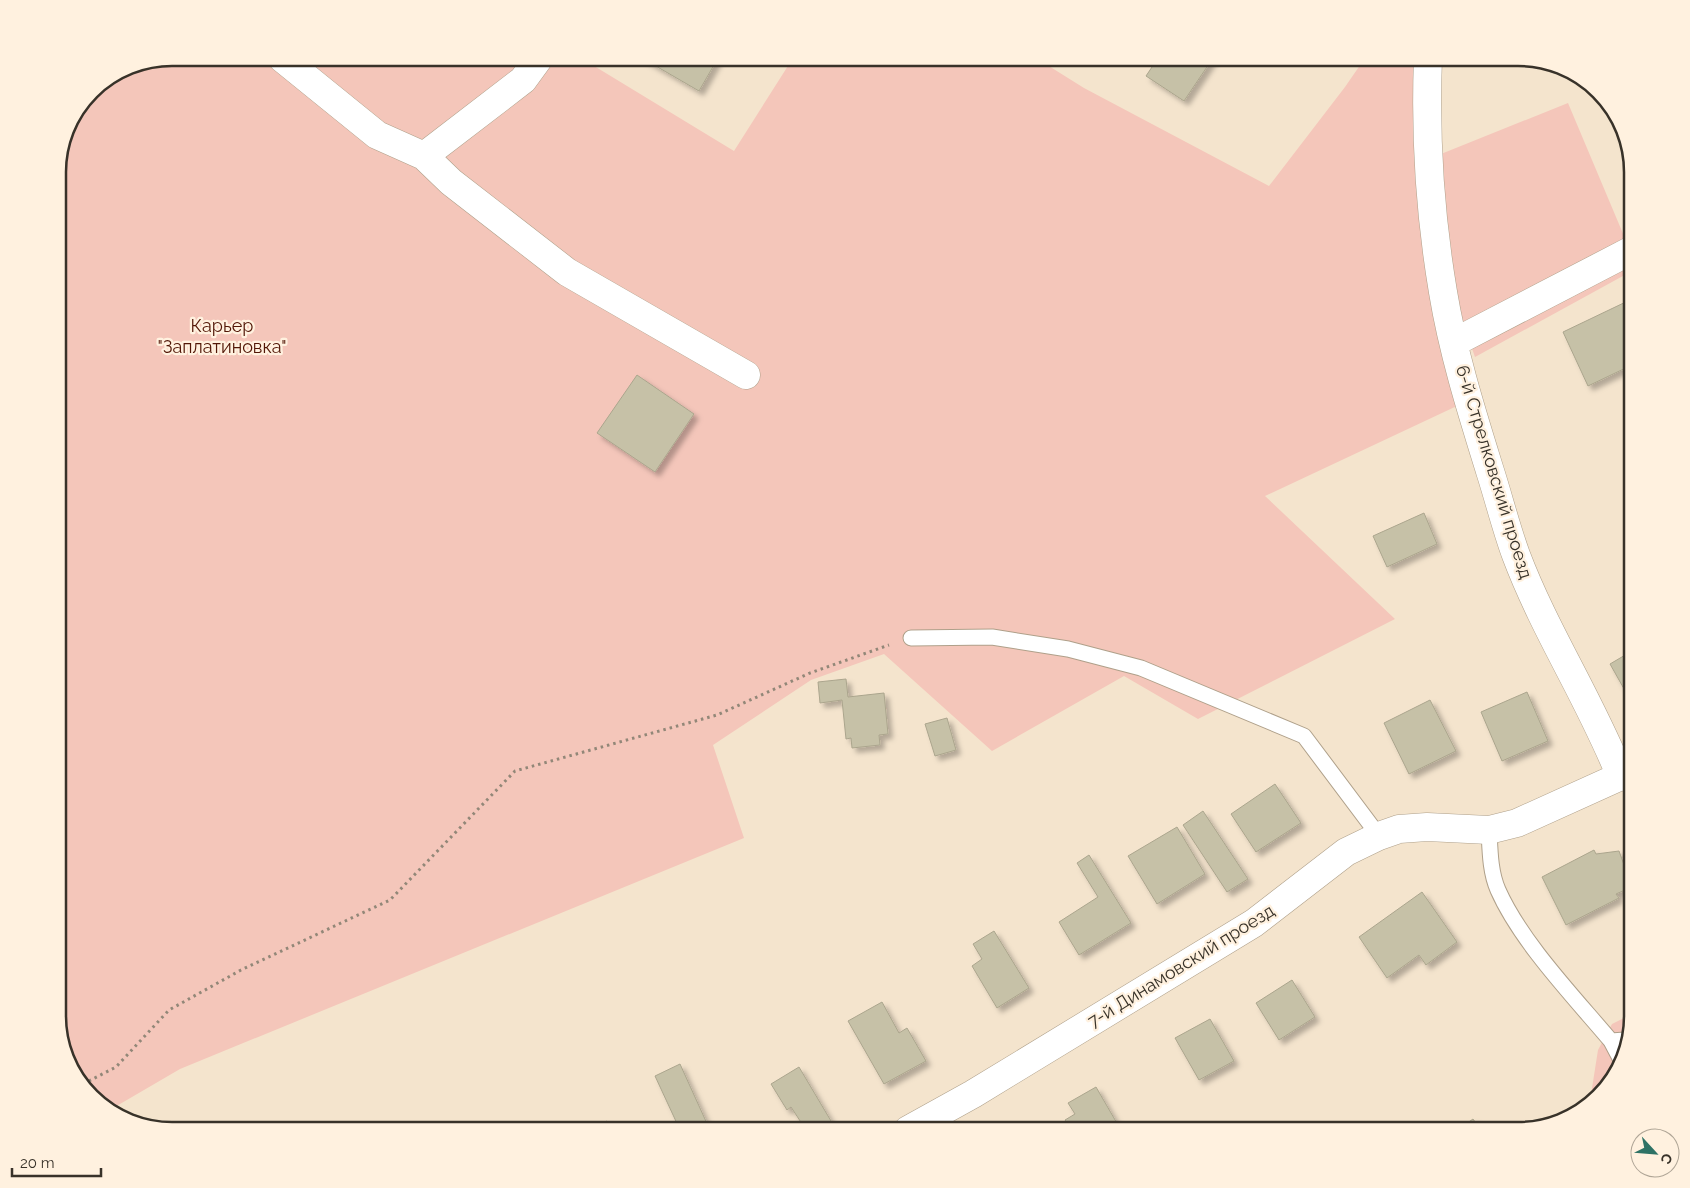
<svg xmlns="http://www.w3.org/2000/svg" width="1690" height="1188" font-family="Raleway,sans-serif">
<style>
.green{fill:#f4c6ba}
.building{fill:#c6c1a7;stroke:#aba58d;filter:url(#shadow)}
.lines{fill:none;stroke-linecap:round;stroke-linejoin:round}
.service-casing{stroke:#afa08a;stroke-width:17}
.minor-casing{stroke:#afa08a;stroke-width:29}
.path{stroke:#928778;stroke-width:3;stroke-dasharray:2.5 4;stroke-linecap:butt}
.service{stroke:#fff;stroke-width:15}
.minor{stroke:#fff;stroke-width:28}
.labels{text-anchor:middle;stroke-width:4.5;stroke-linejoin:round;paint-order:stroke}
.park-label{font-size:18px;fill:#521606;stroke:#fff1df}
.street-label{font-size:18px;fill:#383229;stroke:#fff1df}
.rim{fill:none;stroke:#383229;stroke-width:2.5}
</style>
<defs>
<filter id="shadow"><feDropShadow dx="4.5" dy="4.5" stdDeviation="2.5" flood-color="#0004"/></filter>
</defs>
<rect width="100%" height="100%" fill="#f4e4cd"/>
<!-- green -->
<path class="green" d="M172,58H581L734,151L793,58H1036L1084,88L1269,186L1345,87L1365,58H1417L1459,405L1265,496L1395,619L1198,719L1124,676L992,751L884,654L811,680L713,745L744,838L180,1069L108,1111L73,1073L58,1023V165L69,122L91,91L128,66Z
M1568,103L1632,255V271L1475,357L1452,292L1436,156Z
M1632,1014L1613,1080L1590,1101L1598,1050L1612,1024Z"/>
<!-- building -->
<path class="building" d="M642,58H718L699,91Z
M1158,58H1213L1184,101L1146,76Z
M1623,129L1632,172V175L1616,132Z
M1632,299V365L1588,386L1563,332Z
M637,375L694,414L655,472L597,433Z
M1424,513L1437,544L1387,567L1373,536Z
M1632,651V703L1610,664Z
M846,679L848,697L884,693L888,734L879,735L880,745L852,748L851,738L846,739L842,700L820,703L818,682Z
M1527,692L1548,741L1502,761L1481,712Z
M1430,700L1456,751L1409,774L1384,723Z
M947,718L956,750L935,756L925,724Z
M1275,784L1301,823L1256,852L1231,814Z
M1203,811L1248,879L1227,892L1183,825Z
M1177,827L1205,874L1157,904L1128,856Z
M1594,850L1596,854L1619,851L1632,887L1616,894L1619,898L1566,925L1542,877Z
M1089,855L1131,923L1079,955L1059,922L1098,897L1077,863Z
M1422,892L1457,942L1426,965L1419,955L1387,978L1359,937Z
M994,931L1029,988L997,1008L972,966L982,959L973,944Z
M1292,980L1315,1017L1279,1040L1256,1003Z
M882,1002L899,1033L907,1028L926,1061L884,1084L848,1021Z
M1210,1019L1234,1061L1199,1080L1175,1038Z
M680,1064L709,1128L703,1130H680L655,1076Z
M799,1067L834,1126L826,1130H806L791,1107L787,1110L771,1084Z
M1096,1087L1118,1125L1108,1130H1072L1065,1120L1075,1114L1068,1103Z
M1473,1119L1481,1130H1457Z
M607,1121L612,1130H589Z"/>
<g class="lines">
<defs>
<path id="service" d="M911,638L992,637L1068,649L1141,668L1304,736L1379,836
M1489,830C1490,850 1490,872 1498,890C1521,942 1574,997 1611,1041L1625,1040
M1611,1041L1620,1058"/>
<path id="minor" d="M282,58L377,135L424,156L451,182L567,272L746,375
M1428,58C1425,135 1430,215 1443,292C1453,353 1472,413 1490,471C1499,499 1506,528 1516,555C1545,632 1591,701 1621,777
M424,156L523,80L539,58
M1455,342L1632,250
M908,1130L973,1094L1254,923L1346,852L1379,836L1399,829L1427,827L1489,830L1517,823L1632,771"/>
</defs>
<!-- service casing -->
<use href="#service" class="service-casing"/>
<!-- minor casing -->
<use href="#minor" class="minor-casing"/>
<!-- path -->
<path class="path" d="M83,1084L116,1067L169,1010L241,970L390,900L515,771L717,715L810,673L889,645"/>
<!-- service -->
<use href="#service" class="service"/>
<!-- minor -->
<use href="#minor" class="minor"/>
</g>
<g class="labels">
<!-- park labels -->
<g class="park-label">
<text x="222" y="332">Карьер<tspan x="222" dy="21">"Заплатиновка"</tspan></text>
</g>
<!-- street labels -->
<g class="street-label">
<text transform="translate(1494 472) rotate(73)" y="6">6-й Стрелковский проезд</text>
<text transform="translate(1181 966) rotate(-32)" y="6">7-й Динамовский проезд</text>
</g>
</g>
<!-- crop -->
<path d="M0 0H1690V1188H0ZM172 66H1518A106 106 0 0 1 1624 172V1016A106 106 0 0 1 1518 1122H172A106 106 0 0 1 66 1016V172A106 106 0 0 1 172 66Z" fill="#fff1df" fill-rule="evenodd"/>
<path class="rim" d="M172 66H1518A106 106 0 0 1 1624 172V1016A106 106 0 0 1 1518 1122H172A106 106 0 0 1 66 1016V172A106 106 0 0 1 172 66Z"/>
<!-- north arrow -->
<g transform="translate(1655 1153) rotate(116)"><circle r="24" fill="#fff1df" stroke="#afa596"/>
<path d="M0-4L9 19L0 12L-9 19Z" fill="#2e7265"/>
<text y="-8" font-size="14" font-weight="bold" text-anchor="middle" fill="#383229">С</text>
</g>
<!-- scale -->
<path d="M12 1168v8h89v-8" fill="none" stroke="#383229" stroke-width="2.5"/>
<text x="20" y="1168" font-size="15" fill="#383229" stroke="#fff1df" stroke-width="4" paint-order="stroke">20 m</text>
</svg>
